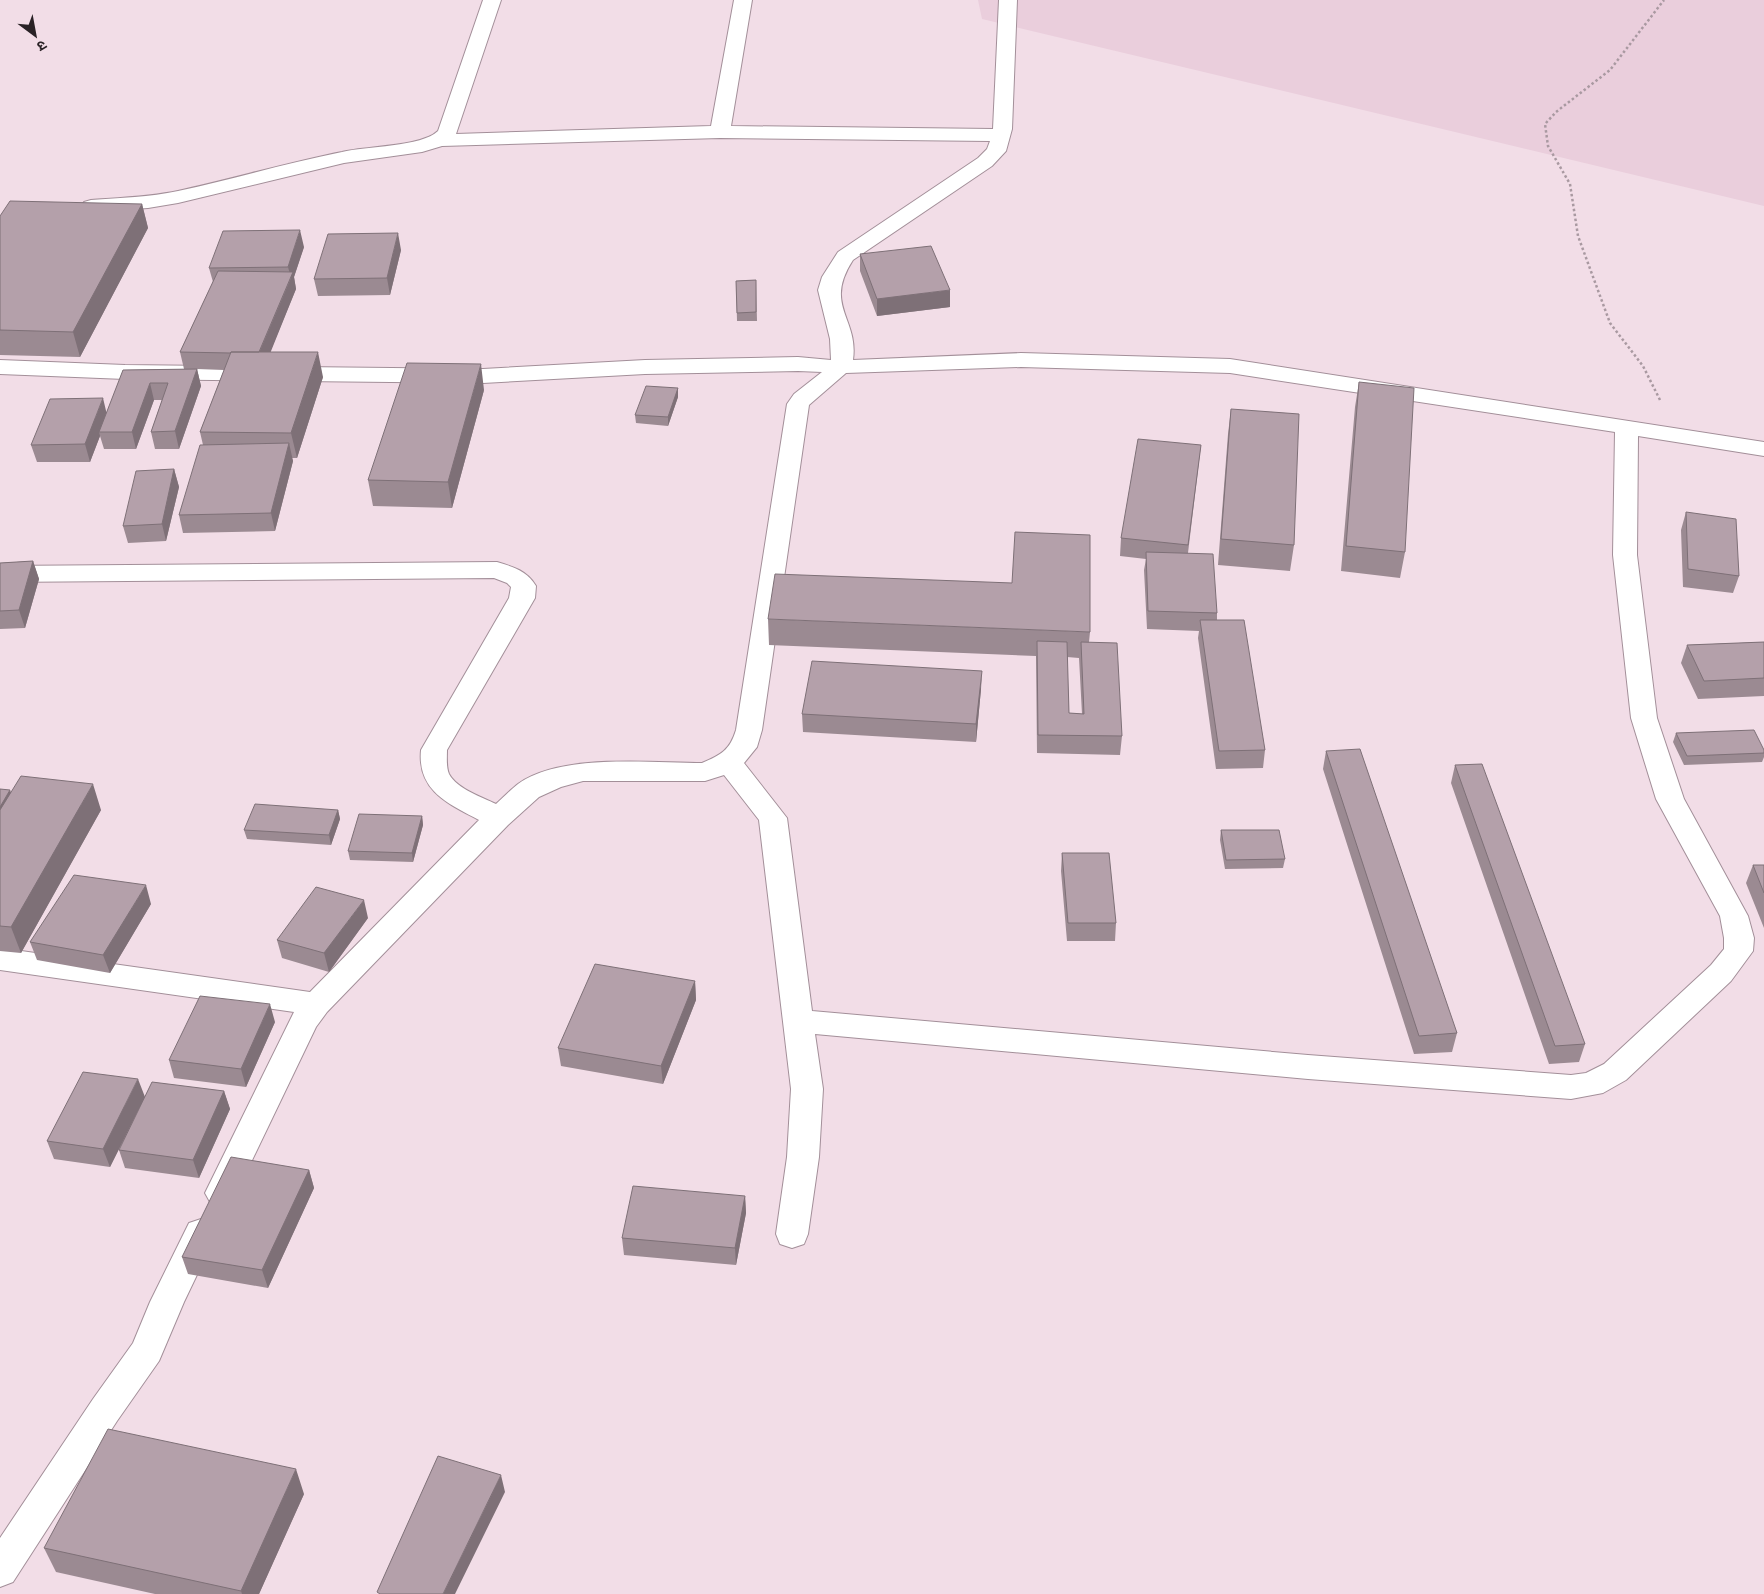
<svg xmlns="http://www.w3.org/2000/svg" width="1764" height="1594" font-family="'Zilla Slab','Noto Sans Devanagari',serif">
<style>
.built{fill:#eacedc}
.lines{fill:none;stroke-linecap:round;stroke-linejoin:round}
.minor-casing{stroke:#a38f99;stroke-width:2}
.path{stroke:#a999a1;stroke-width:2.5;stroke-dasharray:2.5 2.5;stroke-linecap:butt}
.minor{fill:#fff;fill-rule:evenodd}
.wall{fill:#9b8a92;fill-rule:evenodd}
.shaded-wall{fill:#7e7077}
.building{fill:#b4a0aa;stroke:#7e7077}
</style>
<rect width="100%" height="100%" fill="#f2dde7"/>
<!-- built -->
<path class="built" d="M978,0H1764V206L982,19Z"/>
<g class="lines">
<defs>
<path id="minor" d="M483,0H501L456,134L711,126L734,0H752L731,126L993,129L999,0H1017L1012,129L1006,151L992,166L853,260C823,306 859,318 853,360L1021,353L1230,359L1764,442V456L1638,436L1637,555L1657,718L1684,799L1748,916L1754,938L1753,951L1731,981L1626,1080L1603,1093L1571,1099L1308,1079L815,1034L823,1089L819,1157L808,1234L804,1244L792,1248L780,1244L776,1234L787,1157L791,1089L759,820L724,775L705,781H583L561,787L539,797L508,825L327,1012L316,1027L232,1202L221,1206L210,1202L205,1193L294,1012L0,970V948L310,992L479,820C449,804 417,791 421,750L509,598L511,587L507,583L494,578L0,582V566L497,562C514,567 527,571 536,586L535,598L447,750C447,757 446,767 449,774C457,789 482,797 496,804C503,798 510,790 518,784C561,753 650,763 702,763C721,755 730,750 736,730L787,404L794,394L822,372L798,371L645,374L483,383L125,379L0,374V360L125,365L483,369L645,360L798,357L831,360L830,339L818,290L822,277L838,252L978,158L987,149L990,141L720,138L442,146L422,152L344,163L178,203L148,208L91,212L84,210L81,206L84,202L91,200C120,198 150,197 178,191C233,179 287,163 342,152C365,146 422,147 438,131ZM1021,367L1230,373L1615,432L1613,555L1631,718L1656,799L1720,916L1724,938V949L1711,965L1604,1064L1586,1073L1571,1075L1308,1055L812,1011L787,818L744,763L757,747L762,730L809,405L846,373Z
M201,1219L213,1223L217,1233L184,1302L159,1361L117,1421L13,1582L0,1587V1538L93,1399L133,1343L150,1302L189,1223Z"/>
</defs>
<!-- minor casing -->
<use href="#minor" class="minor-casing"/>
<!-- path -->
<path class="path" d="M1660,400L1643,366L1610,323L1578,236L1570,184L1548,146L1545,124L1556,112L1610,70L1664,0"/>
<!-- minor -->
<use href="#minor" class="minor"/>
</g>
<!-- wall -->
<path class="wall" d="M142,204L148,228L80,357L0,355V216Z
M304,247L294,277L296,289L270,352L323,377L297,458H292L293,461L275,531L183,533L179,515L203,445L200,432L224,370L197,369L201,386L179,449H155L151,432L162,400H154L136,449H104L100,436L90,462H37L31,445L107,413L123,370L184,369L180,352L213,282L209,268Z
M401,250L390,295L318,296L314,279Z
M860,254L950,307L877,316L860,271Z
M756,280L757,321H737L736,281Z
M1359,382L1405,552L1400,578L1341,571L1355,407Z
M678,388V397L668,426L636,423L635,415Z
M484,390L452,508L373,506L368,480Z
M1231,409L1294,545L1290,571L1218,565L1228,434Z
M1201,445L1188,553L1217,613V620L1265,750L1263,768L1216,769L1198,638L1199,631L1147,629L1144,570L1146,559L1120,556L1121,538Z
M174,469L179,487L166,541L128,543L123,526Z
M1686,512L1739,576L1733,593L1683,587L1681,530Z
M33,561L39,579L25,628L0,629V563Z
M768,619L1090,632L1089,642L1122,736L1120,755L1037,753L1036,656L769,645ZM1067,657L1079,658L1082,714L1069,713Z
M1764,642V696L1698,699L1681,663L1687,645Z
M981,689L976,742L803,732L802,714Z
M1676,733L1764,750V757L1762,762L1684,765L1673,742Z
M1326,751L1457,1033L1452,1052L1414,1054L1323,769Z
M1455,765L1585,1044L1579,1062L1549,1064L1451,783Z
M0,789L11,792L101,810L21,953L0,951Z
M338,810L340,819L331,845L247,839L244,830Z
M422,816L423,825L413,862L350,860L348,851Z
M1221,830L1285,859L1283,868L1225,869L1220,840Z
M1062,853L1116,923L1115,941H1067L1061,871Z
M1753,865H1764V928L1746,883Z
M151,904L110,973L37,960L30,942Z
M368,918L329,972L282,958L277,940Z
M695,981L696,1000L663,1084L561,1066L558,1048Z
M275,1022L246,1087L174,1078L169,1060Z
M224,1091L230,1109L199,1178L125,1168L119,1150Z
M145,1097L110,1167L54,1159L47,1141Z
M309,1170L314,1188L268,1288L188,1274L182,1257Z
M745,1196L746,1213L736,1265L624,1255L622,1238Z
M304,1494L259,1594H155L56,1572L44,1548Z"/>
<!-- shaded-wall -->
<path class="shaded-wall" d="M142,204L148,228L80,357L73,332Z
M300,230L304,247L294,277L296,289L263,371L259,353L291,278L288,267Z
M398,233L401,250L390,295L387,278Z
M950,290V307L877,316V299Z
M318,352L323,377L297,458L291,433Z
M481,364L484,390L452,508L448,482Z
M197,369L201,386L179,449L175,431Z
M150,383L154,400L136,449L132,432Z
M678,388V397L668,426V417Z
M103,398L107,415L99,432L100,436L90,462L85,444Z
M289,443L293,461L275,531L271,513Z
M174,469L179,487L166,541L162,524Z
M33,561L39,579L25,628L19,610Z
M982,671L981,689L976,742V724Z
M93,784L101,810L21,953L11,927Z
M10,790L17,808L0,837V807Z
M338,810L340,819L331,845L329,835Z
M422,816L423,825L413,862L412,853Z
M146,885L151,904L110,973L103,955Z
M364,900L368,918L329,972L324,953Z
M695,981L696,1000L663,1084L661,1066Z
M270,1004L275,1022L246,1087L241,1069Z
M138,1079L145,1097L110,1167L103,1149Z
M224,1091L230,1109L199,1178L193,1160Z
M309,1170L314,1188L268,1288L262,1270Z
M745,1196L746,1213L736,1265L735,1248Z
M296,1469L304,1494L259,1594H242L241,1591Z
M501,1475L505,1492L455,1594H443Z"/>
<!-- building -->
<path class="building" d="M10,201L142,204L73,332L0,330V216Z
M300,230L288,267L209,268L223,231Z
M398,233L387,278L314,279L328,234Z
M931,246L950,290L877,299L860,254Z
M218,271L293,272L259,352H231L230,353L180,352Z
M756,280V312L737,313L736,281Z
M231,352H318L291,433L200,432Z
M407,363L481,364L448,482L368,480Z
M197,369L175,431L151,432L168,383H150L132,432H99L123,370Z
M1359,382L1414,388L1405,552L1346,546Z
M646,386L678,388L668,417L635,415Z
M103,398L85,444L31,445L50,399Z
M1231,409L1299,414L1294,545L1221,539Z
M1138,439L1201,445L1188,545L1121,538Z
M289,443L271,513L179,515L200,445Z
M174,469L162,524L123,526L136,471Z
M1686,512L1736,519L1739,576L1688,569Z
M1015,532L1090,535V632L768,619L775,574L1012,583Z
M1146,552L1213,554L1217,613L1148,611Z
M33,561L19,610L0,611V563Z
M1200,620H1244L1265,750L1219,751Z
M1037,641L1067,642L1069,713L1084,714L1081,642L1117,643L1122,736L1038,735Z
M1764,642V678L1704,681L1687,645Z
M812,661L982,671L976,724L802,714Z
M1754,730L1764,750V753L1687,756L1676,733Z
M1360,749L1457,1033L1419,1036L1326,751Z
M1482,764L1585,1044L1555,1046L1455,765Z
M21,776L93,784L11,927L0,926V810Z
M0,789L10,790L0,807Z
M255,804L338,810L329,835L244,830Z
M359,814L422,816L412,853L348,851Z
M1221,830H1279L1285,859L1226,860Z
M1062,853H1109L1116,923H1068Z
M1753,865H1764V893Z
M74,875L146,885L103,955L30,942Z
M316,887L364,900L324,953L277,940Z
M595,964L695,981L661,1066L558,1048Z
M200,996L270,1004L241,1069L169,1060Z
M83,1072L138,1079L103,1149L47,1141Z
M152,1082L224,1091L193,1160L119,1150Z
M231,1157L309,1170L262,1270L182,1257Z
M633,1186L745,1196L735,1248L622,1238Z
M108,1429L296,1469L241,1591L44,1548Z
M438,1456L501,1475L443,1594H380L377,1592Z"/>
<!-- north arrow -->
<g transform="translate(35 35) rotate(148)" stroke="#f2dde7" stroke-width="4" paint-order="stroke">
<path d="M0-4L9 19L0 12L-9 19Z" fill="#2a2226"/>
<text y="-8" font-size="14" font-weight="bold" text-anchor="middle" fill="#2a2226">उ</text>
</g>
</svg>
